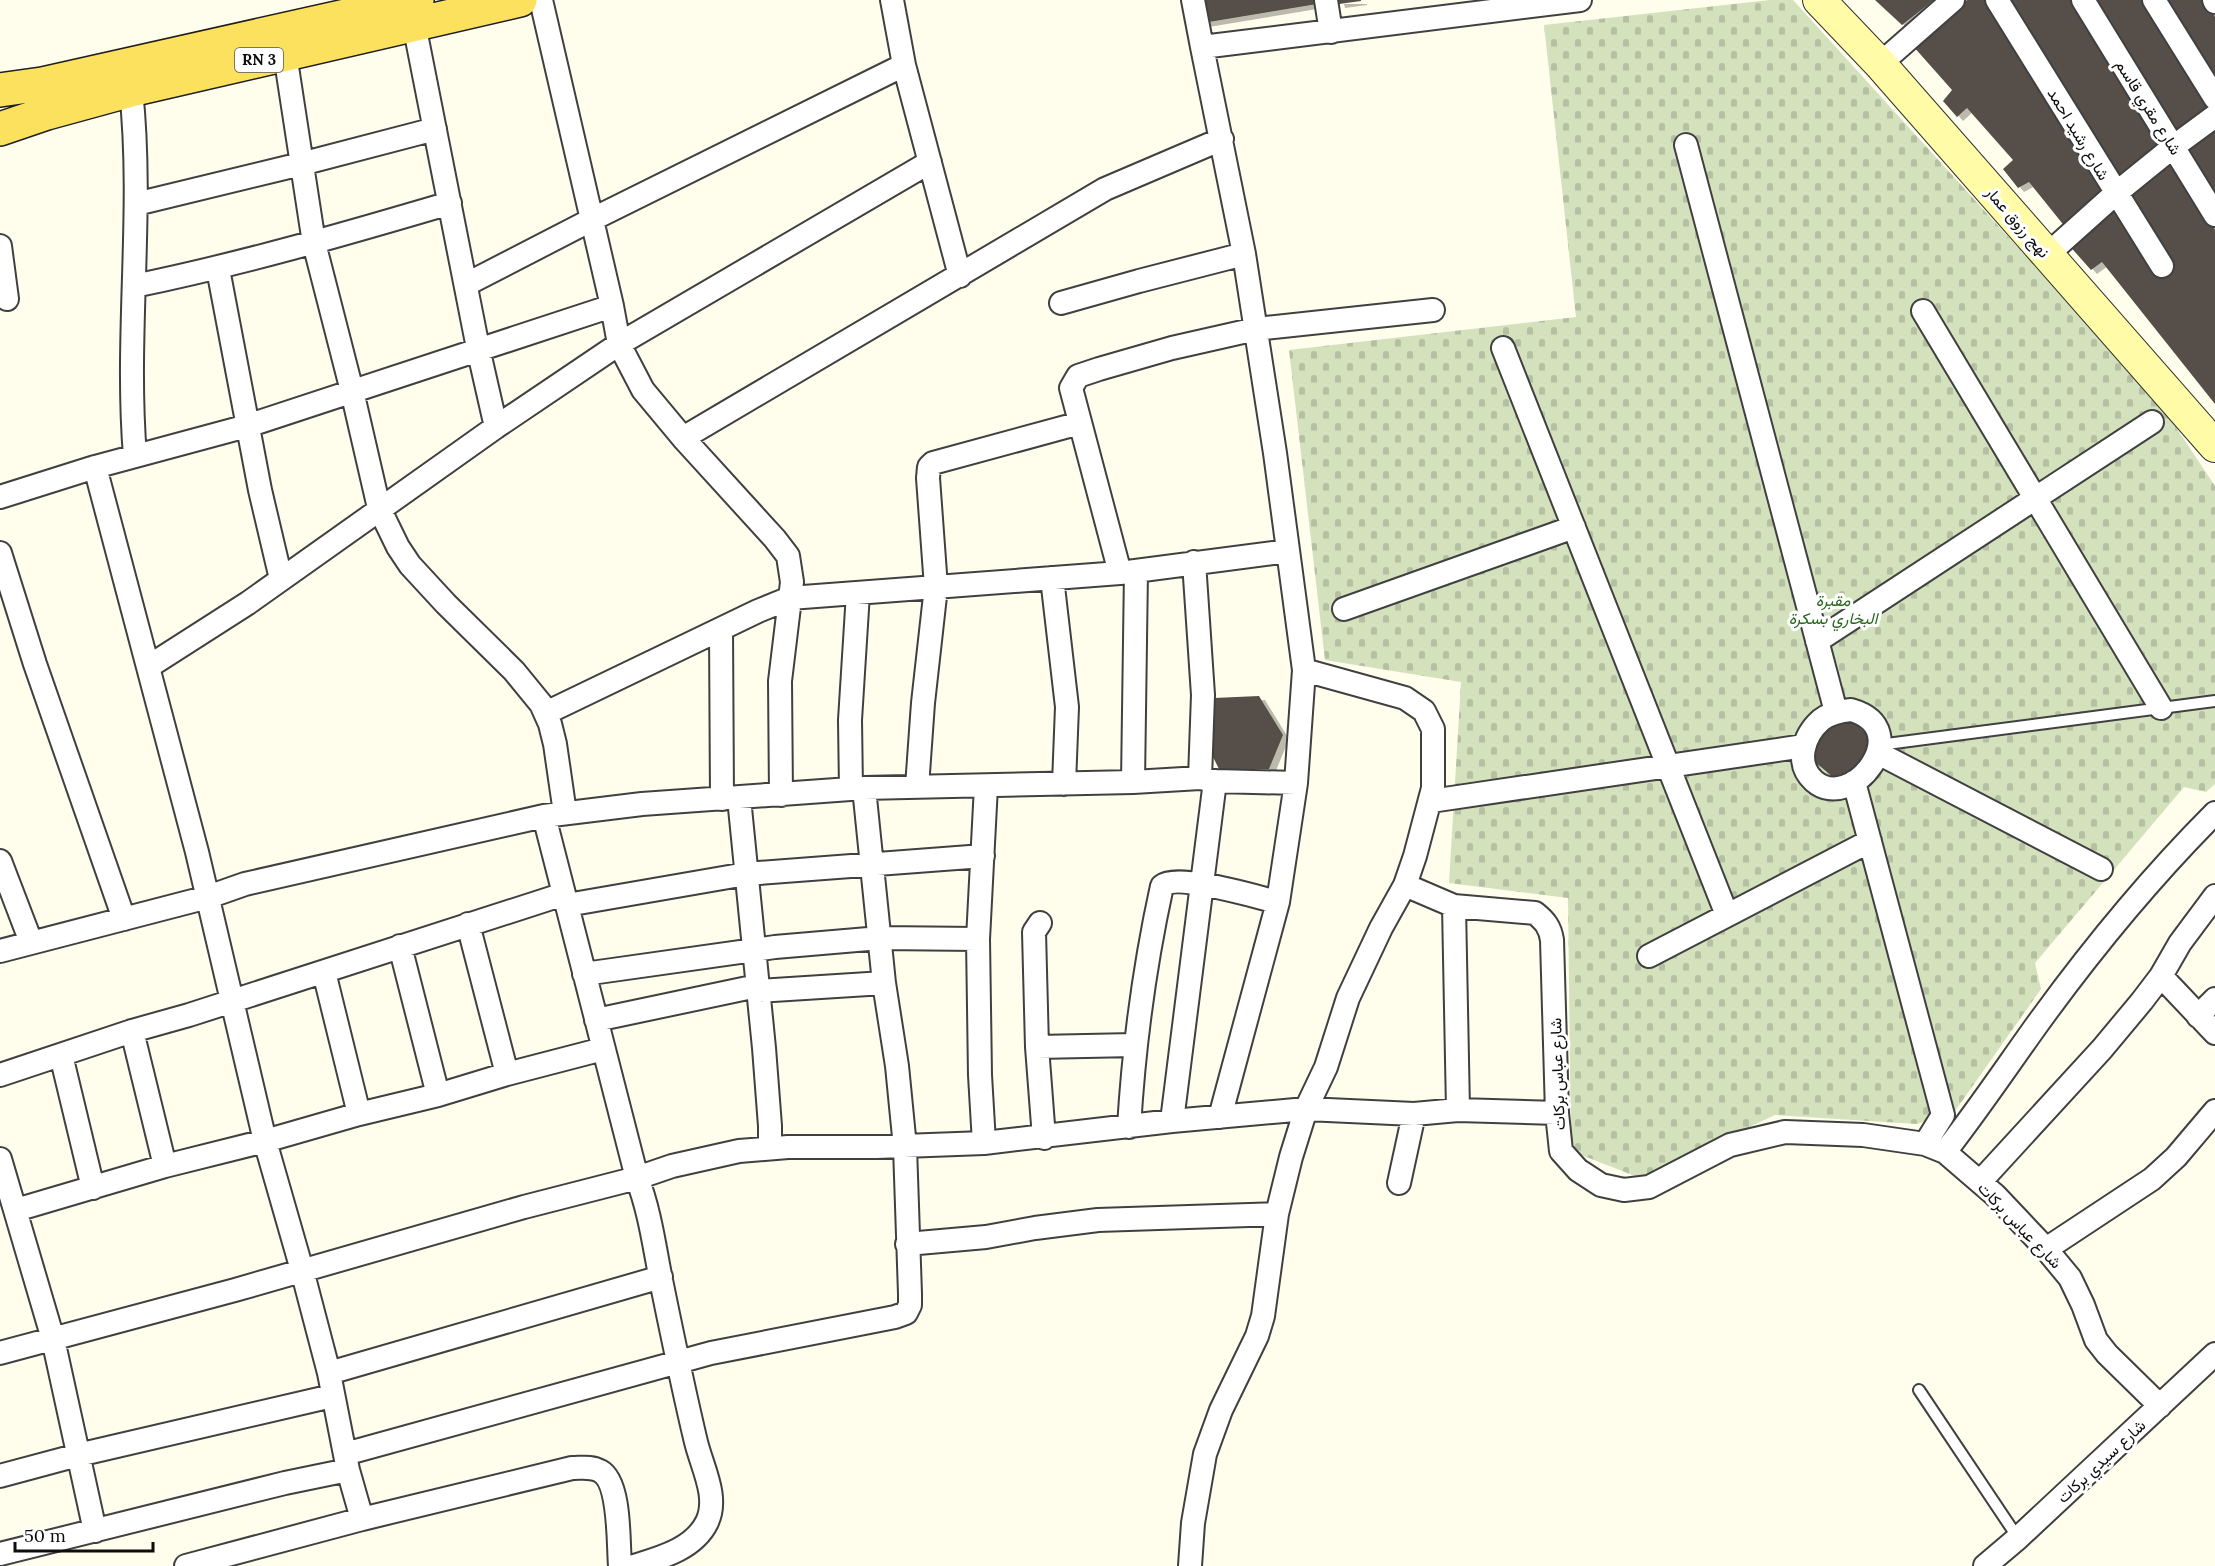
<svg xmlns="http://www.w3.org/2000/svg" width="2215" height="1566" font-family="Lora,Vazirmatn,serif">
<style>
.cemetery{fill:url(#cemetery-stones)}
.building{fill:#564f49;filter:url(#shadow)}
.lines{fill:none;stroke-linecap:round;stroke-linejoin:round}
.lane-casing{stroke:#404040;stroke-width:14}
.street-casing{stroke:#404040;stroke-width:26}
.secondary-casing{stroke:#2f2f2f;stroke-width:34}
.primary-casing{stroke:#1e1e1e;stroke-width:36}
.lane{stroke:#fff;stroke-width:10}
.street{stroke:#fff;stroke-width:22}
.secondary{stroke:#fffba7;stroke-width:32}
.primary{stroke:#fce15f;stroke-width:33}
.labels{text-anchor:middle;stroke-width:6;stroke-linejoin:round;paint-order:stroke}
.shield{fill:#fff;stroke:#565656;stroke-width:1.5}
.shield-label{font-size:15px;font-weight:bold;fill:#0d0d0d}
.street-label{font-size:16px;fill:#0d0d0d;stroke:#fff}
.park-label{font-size:16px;font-style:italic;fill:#26661b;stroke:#fff}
</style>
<defs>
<pattern id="cemetery-stones" width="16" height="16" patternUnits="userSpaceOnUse" patternTransform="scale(1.5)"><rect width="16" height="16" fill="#d3e1bd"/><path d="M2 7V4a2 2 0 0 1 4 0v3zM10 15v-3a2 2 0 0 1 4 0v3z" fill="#b4c0a1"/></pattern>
<filter id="shadow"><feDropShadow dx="6" dy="4" stdDeviation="0" flood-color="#0004"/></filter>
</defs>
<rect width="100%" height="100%" fill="#fffdec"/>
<!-- cemetery -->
<path class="cemetery" d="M1770,0H1793L2161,405L2215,486V784L2206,792L2184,787L2035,963L2041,989L1955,1111L1917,1124L1775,1115L1640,1178L1571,1151L1568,898L1449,883L1461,682L1325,660L1289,350L1576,317L1544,25Z"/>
<!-- building -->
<path class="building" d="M1199,0H1317V4L1203,23Z
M1338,0H1361V1L1339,4Z
M1875,0H1934L1902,25Z
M1967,0H1988L2106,194L2066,228L2029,182L2018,188L2003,169L2013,160L1967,108L1957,117L1943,101L1952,90L1913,46Z
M2002,0H2074L2162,147L2116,186Z
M2089,0H2147L2215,109L2174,139Z
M2161,0H2204L2215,17V87Z
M2215,128V206L2181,150Z
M2172,158L2215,230V404L2102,262L2091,270L2067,243Z
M1259,696L1283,735L1269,769H1219L1210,751L1214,698Z
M1849,719L1868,735L1871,756L1858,775L1834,778L1815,762V736L1829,721Z"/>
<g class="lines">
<defs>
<path id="lane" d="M1879,745L2215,701
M1919,1390L2018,1538"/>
<path id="street" d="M892,0L904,65L960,276
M1193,0L1202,47
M1326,0L1331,32
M1997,0L2162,266
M2083,0L2215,215
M2154,0L2215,98
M2214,0L2215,2
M414,24L478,348L496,427
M285,54L314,243L352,391L379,508L398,547L410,565L446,604L514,671L541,704L550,724L555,744L565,813
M1880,64L1953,0
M131,90C144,212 125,334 135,456
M1686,145L1836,712
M136,204L301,164L435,129
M0,246L7,299
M2047,255L2115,194L2173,147L2215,116
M218,269L260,490L281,579
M467,284L593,219L904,65
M134,286C241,264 345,234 450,203
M1061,303L1139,281L1244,254
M612,306L619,344L643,390L683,438L1105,189L1222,139
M1923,311L2161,708
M1503,348L1727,915
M683,438L775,539L788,556L792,582L780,681L781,795
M95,467L197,852L265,1141L302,1270L329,1373L348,1470L362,1519
M0,497L95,467L247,426L612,306L541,0
M1288,551L1120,573L1071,388L1078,376L1099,369L1172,348L1256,329L1433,310
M0,553L35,664L124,919
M1194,562L1203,695L1200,778
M1052,578L1067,707L1064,784
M1344,609L1574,527
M721,629L722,799
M1817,641L2152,422
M148,667L248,603L496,427L619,344L930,162
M1304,670L1405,698L1424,711L1433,729V788L1415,856L1405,885L1454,906L1535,913C1545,921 1550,927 1552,940L1557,1113L1561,1151L1578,1170L1601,1185L1624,1190L1649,1187L1730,1145L1785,1132L1863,1135L1925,1144L1945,1152L1995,1195L2046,1249L2070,1278L2083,1305L2096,1340L2107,1354L2160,1406
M1851,710C1918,729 1851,814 1814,781C1795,764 1803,736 1821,720C1830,713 1840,711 1851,710Z
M546,713L758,611L790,598L1120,573
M1878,753L2101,869
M1133,782L1136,571
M1854,782L1943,1115L1925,1144
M917,787L923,703L936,587L928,478L929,467L933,463L1080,423
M851,789L850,720L858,593
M739,798L764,1048L770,1126V1148
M1431,801L1804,746
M0,861L31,942
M567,905L746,874L983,856
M1454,906L1458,1110
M468,924L507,1074
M400,946L438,1095
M0,951L208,897L245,884L544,816
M1649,956L1870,841
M324,972L359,1114
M584,974L775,947L880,938L978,939
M2161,976L2215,1033
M758,991L884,983
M2198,1016L2215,999
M596,1020L757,986
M132,1031L165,1166
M1037,1047L1034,932L1040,923
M61,1055L93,1188
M0,1075L132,1031L189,1015L564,894
M1220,1117L1278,902L1296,783L1304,670L1275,453L1244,254L1202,47L1580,0
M1172,1121L1215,781
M1129,1127C1134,1044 1144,968 1162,886C1177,873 1256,897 1278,902
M1044,1138L1037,1047L1134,1045
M984,1143L980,1075L978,939L986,786
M1945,1152C1977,1111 2006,1068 2036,1026C2091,950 2149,879 2215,813
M0,1159L53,1339L95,1531
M1980,1182L2102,1049L2142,1001L2161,976L2180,943L2215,896
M1399,1183L1414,1114
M16,1210L165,1166L265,1141L359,1114L438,1095L507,1074L603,1049
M907,1244L986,1237L1035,1228L1098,1220L1277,1214
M2046,1249L2152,1179L2176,1157L2215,1111
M0,1353L235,1290L524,1207L637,1178L672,1166L739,1151L788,1147H876L984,1143L1172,1121L1306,1109L1414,1114L1458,1110L1557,1113
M329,1373L661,1277
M345,1454L711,1353L895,1317L906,1313L910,1305V1294L905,1147L897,1066L884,983L864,788
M0,1476L78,1455L332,1396
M0,1554L285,1483L348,1470
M186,1566L362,1519L572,1468C582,1468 591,1466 600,1471C621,1482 618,1544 620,1566
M634,1566C660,1558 694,1549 707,1522C719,1497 702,1467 696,1442C683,1388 672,1334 661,1280C654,1245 650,1212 637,1178L544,816L642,804L864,788L1133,782L1200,778L1215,781L1296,783
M1190,1566L1193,1523L1205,1454L1221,1410L1257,1336L1263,1316L1277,1214L1291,1157L1306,1109L1326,1067L1348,998L1381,928L1405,885
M1985,1566L2018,1538L2215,1354"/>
<path id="secondary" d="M1819,0L1880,64L2215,446"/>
<path id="primary" d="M0,90L42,84L417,0
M0,129L47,113L131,90L520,0"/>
</defs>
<!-- lane casing -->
<use href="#lane" class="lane-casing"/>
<!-- street casing -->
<use href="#street" class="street-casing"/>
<!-- secondary casing -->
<use href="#secondary" class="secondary-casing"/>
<!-- primary casing -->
<use href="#primary" class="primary-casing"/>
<!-- lane -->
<use href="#lane" class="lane"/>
<!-- street -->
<use href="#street" class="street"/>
<!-- secondary -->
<use href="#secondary" class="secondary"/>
<!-- primary -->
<use href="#primary" class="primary"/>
</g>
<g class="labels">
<!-- shield labels -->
<rect class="shield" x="235" y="48" width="48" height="24" rx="4.5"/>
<g class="shield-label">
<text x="259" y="65">RN 3</text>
</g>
<!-- street labels -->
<g class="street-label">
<text transform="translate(2149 107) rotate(58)" y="6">شارع مقري قاسم</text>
<text transform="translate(2079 134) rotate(59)" y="6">شارع رشيد احمد</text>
<text transform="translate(2018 222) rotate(49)" y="6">نهج رزوق عمار</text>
<text transform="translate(1557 1074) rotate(-92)" y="6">شارع عباس بركات</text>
<text transform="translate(2020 1225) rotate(46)" y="6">شارع عباس بركات</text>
<text transform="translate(2101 1461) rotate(-43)" y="6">شارع سيدي بركات</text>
</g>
<!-- park labels -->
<g class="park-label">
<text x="1833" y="606">مقبرة<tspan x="1833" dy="18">البخاري بسكرة</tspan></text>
</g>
</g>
<!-- scale -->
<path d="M15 1542v9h138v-9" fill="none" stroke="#0d0d0d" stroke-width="3"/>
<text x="24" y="1542" font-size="18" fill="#0d0d0d" stroke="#ffffff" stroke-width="4.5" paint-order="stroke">50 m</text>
</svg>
